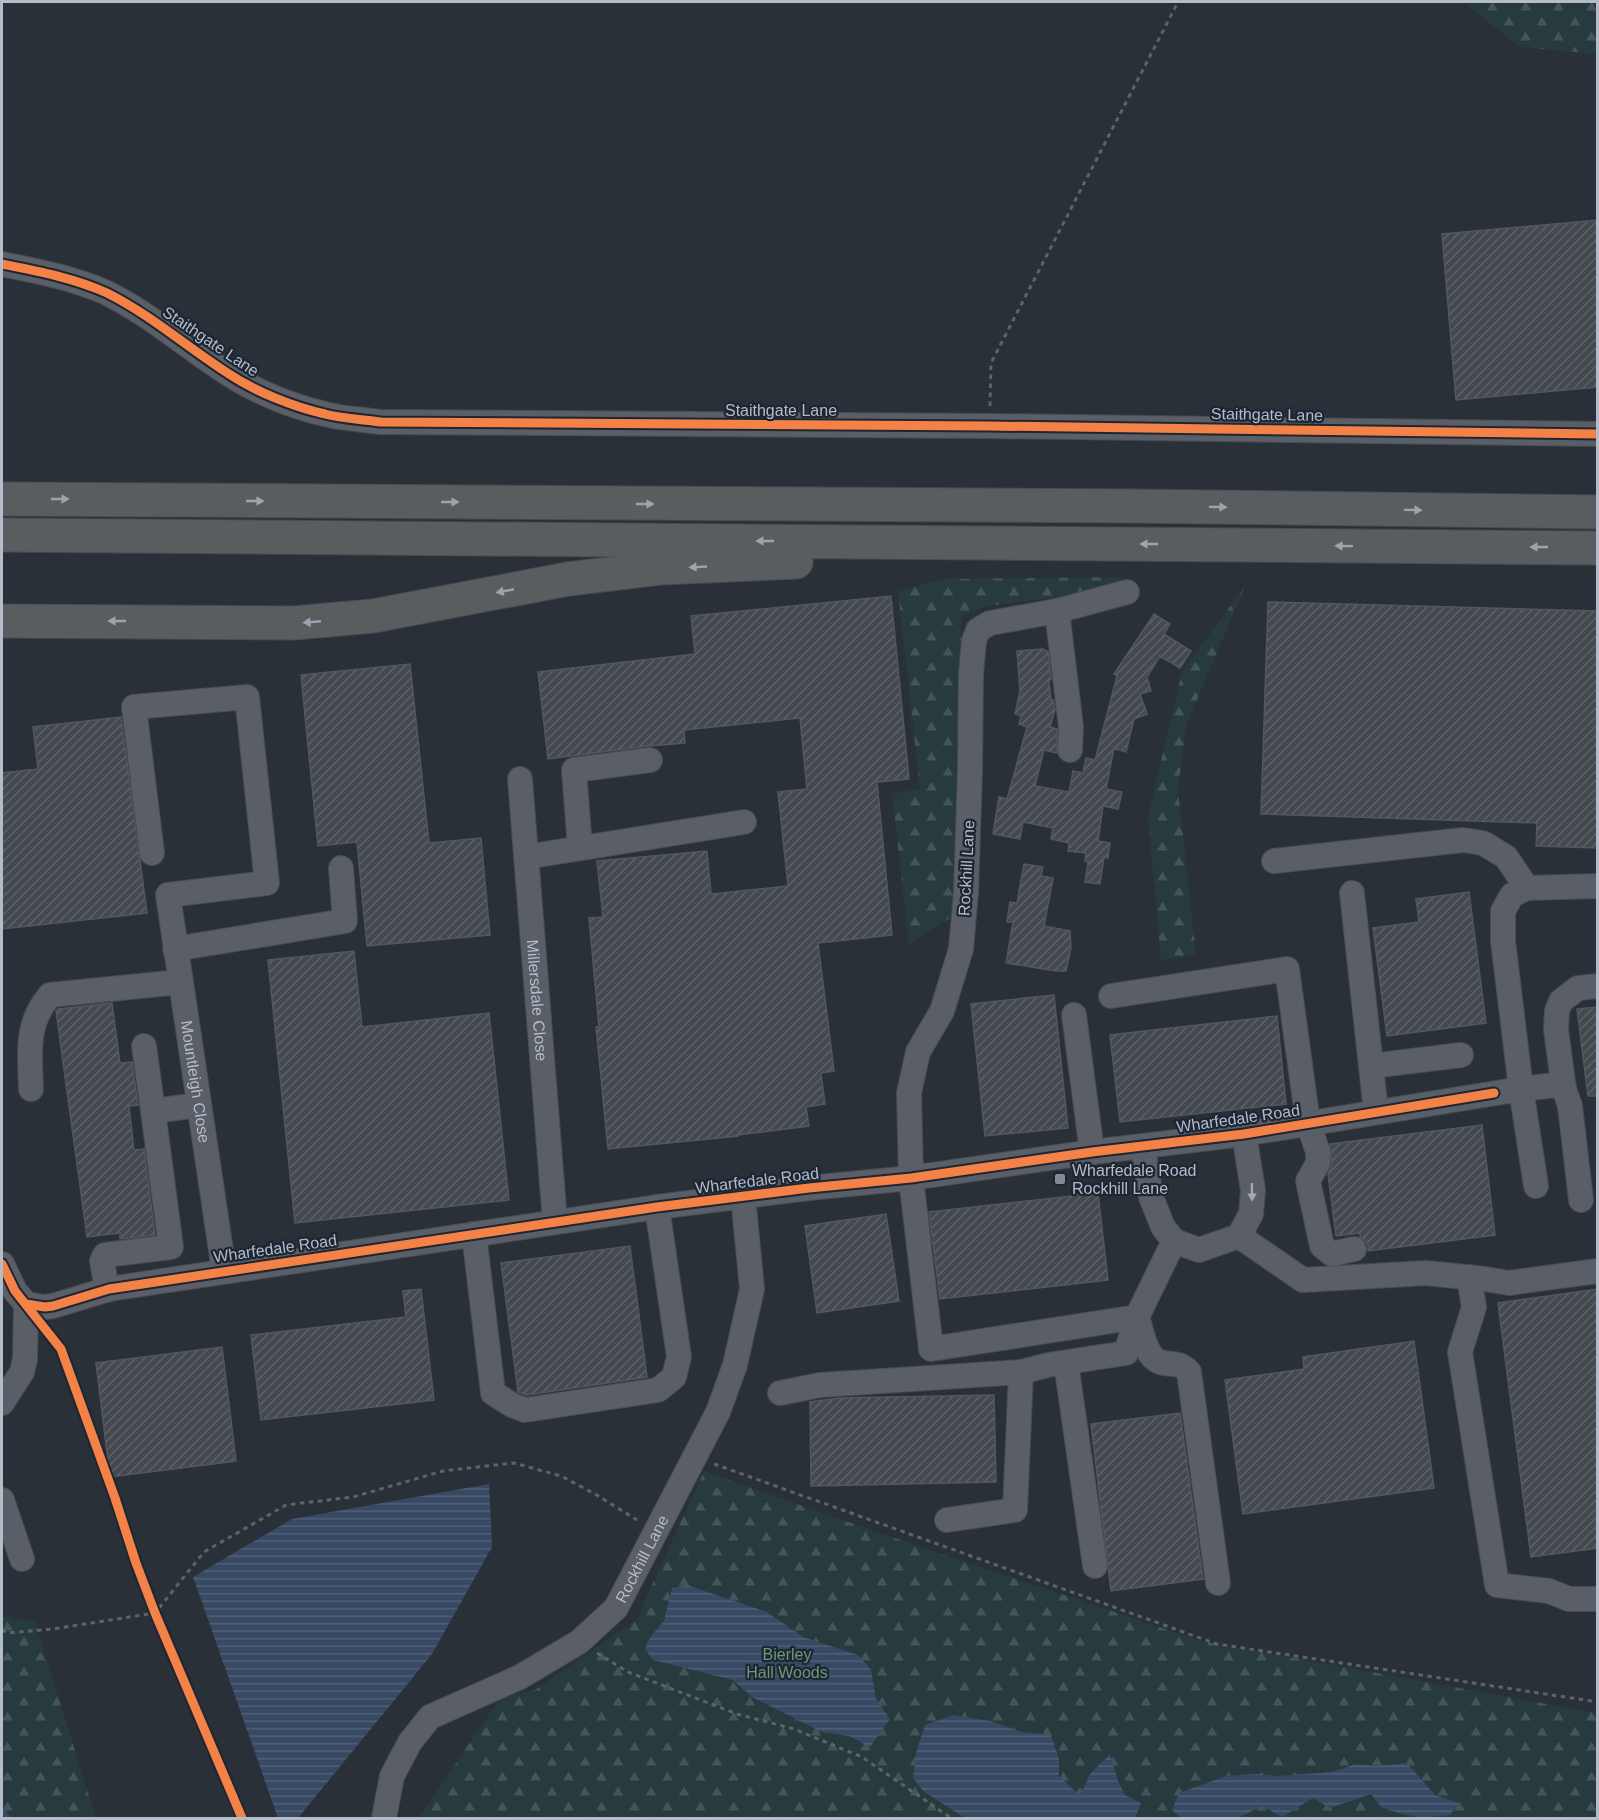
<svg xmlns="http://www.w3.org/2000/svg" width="1599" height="1820" font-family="Helvetica,sans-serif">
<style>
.forest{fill:url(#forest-firs)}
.water{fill:url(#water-rules)}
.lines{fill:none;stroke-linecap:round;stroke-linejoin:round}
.stream{stroke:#384963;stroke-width:5}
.building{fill:url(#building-hatch);stroke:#52575f;stroke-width:1.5}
.minor-casing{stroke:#484c53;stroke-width:26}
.highway-casing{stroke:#474c53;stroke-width:35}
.path{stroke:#5d636a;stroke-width:3;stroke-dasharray:4.5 4.5;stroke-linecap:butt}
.minor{stroke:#5a5e66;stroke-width:24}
.highway{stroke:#5a5d60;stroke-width:33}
.cycleway-casing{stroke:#1d2633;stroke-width:13}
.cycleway{stroke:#f48246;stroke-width:9}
.oneway{fill:#9ea4af}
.oneway2{fill:#a2a9b5}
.poi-dot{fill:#848b96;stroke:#1d2633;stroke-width:2}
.labels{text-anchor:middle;stroke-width:4.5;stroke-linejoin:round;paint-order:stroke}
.street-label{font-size:16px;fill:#b4bcc9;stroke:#1d2633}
.poi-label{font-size:16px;fill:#b4bcc9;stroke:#1d2633;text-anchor:start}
.park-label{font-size:16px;fill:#6b9a76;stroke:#1d2633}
</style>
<defs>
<pattern id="forest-firs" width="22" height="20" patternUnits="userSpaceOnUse" patternTransform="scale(1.5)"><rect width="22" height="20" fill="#273a3e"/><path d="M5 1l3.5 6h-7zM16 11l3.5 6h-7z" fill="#445559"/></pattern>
<pattern id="water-rules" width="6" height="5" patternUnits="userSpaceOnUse" patternTransform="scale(1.5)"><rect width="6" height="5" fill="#384963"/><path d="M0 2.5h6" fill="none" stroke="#526178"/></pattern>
<pattern id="building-hatch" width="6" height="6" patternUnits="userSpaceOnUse" patternTransform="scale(1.5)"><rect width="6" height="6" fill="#444950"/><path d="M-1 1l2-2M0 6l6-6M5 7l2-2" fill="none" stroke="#5d6168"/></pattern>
</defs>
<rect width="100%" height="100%" fill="#2a3038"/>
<!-- forest -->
<path class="forest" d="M1464,2H1597V54L1519,47Z
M1121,577L1135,587L987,606L961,617C963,717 957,817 952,917L909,944L892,794L920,789L898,591L944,579Z
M1245,586L1186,726L1178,790L1196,955L1161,960L1148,816L1182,672Z
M704,1471L877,1532L1201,1641L1597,1713V1818H419L500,1698L535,1690L636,1620Z
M2,1616L35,1622L96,1818H2Z"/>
<!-- water -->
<path class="water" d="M489,1484L492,1547L432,1654L298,1818H278L193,1577L292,1519Z
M687,1585L767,1612L803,1637L858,1655L871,1670L876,1699L890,1719L870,1747L849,1736L822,1732L752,1697L733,1680L653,1660L645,1649L652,1635L664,1621L672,1588Z
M953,1715L990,1721L1022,1732L1051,1735L1059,1759V1776L1080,1796L1090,1774L1110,1754L1118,1781L1125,1795L1141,1803L1135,1818H965L923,1791L913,1778L916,1753L925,1725Z
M1407,1763L1435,1795L1459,1803L1450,1815L1423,1818L1402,1814L1381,1807L1371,1794L1330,1808L1313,1798L1282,1817L1262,1806L1238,1818H1181L1172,1810L1179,1793L1226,1776L1255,1774L1278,1776L1333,1772L1356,1764L1376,1766Z"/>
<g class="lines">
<!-- stream -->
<path class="stream" d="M2,1810L8,1818"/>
</g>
<!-- building -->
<path class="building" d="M1598,220V387L1456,400L1442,234Z
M891,596L909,779L877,782L892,935L818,943L834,1071L821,1073L825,1104L806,1107L809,1126L738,1135V1136L608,1149L596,1027H599L589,918L603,917L597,861L707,851L711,894L788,886L778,792L807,789L800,718L684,730L685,743L648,746L548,759L538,672L695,654L691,616Z
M1268,602L1598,611V848L1536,846L1537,823L1261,814Z
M1154,614L1170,624L1164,634L1191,651L1180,668L1160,656L1147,677L1151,691L1140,694L1147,714L1134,719L1126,752L1114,748L1106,789L1122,792L1118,809L1103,806L1098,841L1110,843L1108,858L1104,857L1100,884L1085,882L1088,862L1085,861L1086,853L1068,851L1069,843L1051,839L1053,828L1023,822L1020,839L993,834L999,797L1007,799L1027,727L1019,724L1021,716L1015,714L1020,691L1017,651L1043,649L1048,652L1051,679L1049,681L1051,700H1053L1055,710L1050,727L1057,729V753L1044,750L1035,786L1069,792L1073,771L1083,773L1086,758L1095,760L1117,676L1114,674Z
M410,664L429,843L481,838L490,935L367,946L357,842L318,846L301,675Z
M121,717L147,913L2,929V773L38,769L33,727Z
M1024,864L1043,867L1041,876L1053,878L1044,926L1070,931L1071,948L1066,971H1056L1006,963L1013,922H1007L1010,902L1017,903Z
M1469,892L1486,1023L1387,1036L1373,928L1419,922L1416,899Z
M354,951L362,1027L489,1013L509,1200L295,1223L268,960Z
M1054,995L1068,1128L985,1136L971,1004Z
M112,1003L120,1063L132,1062L138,1105L129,1106L134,1150L144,1149L155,1235L120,1239V1233L87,1237L56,1011L58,1009Z
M1598,1007V1096H1588L1577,1009Z
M1277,1016L1286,1104L1120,1122L1110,1035Z
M1482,1125L1495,1235L1368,1251V1245L1365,1240L1360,1237V1233L1336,1236L1328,1174L1332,1163L1330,1144Z
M1098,1193L1108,1280L940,1299L929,1212Z
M886,1214L899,1301L817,1313L805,1226Z
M630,1246L647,1377L527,1395L518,1392L501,1263Z
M421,1289L434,1400L261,1420L251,1335L406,1317L403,1291Z
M1598,1289V1548L1531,1557L1498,1303Z
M1414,1341L1434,1488L1243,1514L1225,1380L1304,1369L1303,1357Z
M222,1347L236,1461L110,1477L96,1363Z
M994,1395L996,1482L811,1486L810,1402L840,1398Z
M1180,1413L1203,1579L1111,1591L1091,1424Z"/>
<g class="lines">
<defs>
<g id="minor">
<path d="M2,264C37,271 74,278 107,293C151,315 188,348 229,374C256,392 294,407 325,414C343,419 362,419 380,422L989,426L1598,434"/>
<path d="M1127,592L1057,611L990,623L978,630L974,641L971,673L970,771L966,892L961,949L942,1011L918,1052L909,1093L911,1178L931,1349L1137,1317"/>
<path d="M1057,611L1071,727L1070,750"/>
<path id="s1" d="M520,779L555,1222"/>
<path d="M580,848L574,770L650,760"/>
<path id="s2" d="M152,853L134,707L247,697L267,883L168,895L224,1271"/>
<path d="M526,857L744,822"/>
<path d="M1274,861L1463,840L1483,843L1506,857L1527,888"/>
<path d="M1352,893L1376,1112"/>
<path d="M175,949L345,921L341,868"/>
<path d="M1111,996L1287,969L1308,1123L1318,1152V1163L1308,1181L1322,1246L1332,1254L1354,1249"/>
<path d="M1074,1015L1092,1152"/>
<path d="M144,1046L153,1111L199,1105"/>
<path d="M1371,1066L1461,1055"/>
<path d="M31,1089C30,1054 25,1024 50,995L180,982"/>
<path d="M1564,1089L1556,1030L1557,1011L1561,1001L1578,988L1598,986"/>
<path d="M1143,1147L1151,1197L1163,1227L1174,1241L1199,1250L1239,1236L1251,1214L1253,1190L1244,1134"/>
<path d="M1536,1186L1521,1089L1556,1085L1564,1089L1570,1106L1581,1200"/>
<path d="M474,1234L493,1393L512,1405L525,1410L658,1390L674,1377L679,1357L657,1207"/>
<path d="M1239,1236L1303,1280L1426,1273L1485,1279L1509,1283L1598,1271"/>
<path d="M2,1264L15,1291L26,1304"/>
<path d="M1469,1277L1474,1307L1460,1352L1497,1585L1549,1591L1569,1599H1598"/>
<path d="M107,1290L102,1261L105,1255L171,1247L153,1111"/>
<path d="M26,1304L45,1307L53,1306L109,1289L657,1207L809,1188L911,1178L1092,1152L1244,1134L1521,1089L1503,941V911L1512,895L1527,888L1598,886"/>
<path d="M1137,1317C1142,1330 1144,1354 1158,1361C1169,1367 1177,1359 1189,1372L1218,1583"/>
<path d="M1066,1363L1095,1566"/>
<path d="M780,1393L820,1385L1021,1372"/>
<path d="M2,1403L22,1372L25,1359L26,1304"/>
<path d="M2,1500L22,1559"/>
<path d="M947,1520L1015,1510L1021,1372L1048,1365L1126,1353L1137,1317L1174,1241"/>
<path id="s3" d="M384,1818L392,1776L410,1742L430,1717L520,1677L579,1642L616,1608L718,1412L735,1365L752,1289L743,1196"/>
</g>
<path id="highway" d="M2,499L1131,506L1598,512
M2,535L1598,548
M2,621L294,623L373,616L568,579L660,568L796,562"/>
</defs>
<!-- minor casing -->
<use href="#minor" class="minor-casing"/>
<!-- highway casing -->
<use href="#highway" class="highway-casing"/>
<!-- path -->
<path class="path" d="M990,406L991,363L1178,2
M714,1464L1217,1644L1598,1702
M2,1630L7,1633L53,1629L155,1613L204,1552L286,1505L353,1497L443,1471L514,1463L561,1476L595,1494L637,1520
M597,1653L628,1672L737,1714L794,1729L862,1757L951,1818"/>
<!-- minor -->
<use href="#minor" class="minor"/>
<!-- highway -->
<use href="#highway" class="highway"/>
<defs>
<path id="cycleway" d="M2,264C37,271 74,278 107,293C151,315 188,348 229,374C256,392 294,407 325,414C343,419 362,419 380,422L989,426L1598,434
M2,1264L15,1291L61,1349L115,1498L136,1563L155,1613L242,1818
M26,1304L45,1307L53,1306L109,1289L657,1207L809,1188L911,1178L1092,1152L1244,1134L1494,1093"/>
</defs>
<!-- cycleway casing -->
<use href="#cycleway" class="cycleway-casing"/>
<!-- cycleway -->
<use href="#cycleway" class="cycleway"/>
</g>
<!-- one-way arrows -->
<defs><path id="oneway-solid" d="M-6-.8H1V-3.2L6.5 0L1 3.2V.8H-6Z" transform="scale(1.5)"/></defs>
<g class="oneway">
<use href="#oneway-solid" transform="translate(60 499)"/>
<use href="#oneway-solid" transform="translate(255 501)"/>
<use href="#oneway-solid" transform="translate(450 502)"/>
<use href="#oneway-solid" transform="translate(645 504)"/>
<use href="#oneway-solid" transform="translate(1218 507) rotate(1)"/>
<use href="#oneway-solid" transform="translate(1413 510) rotate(1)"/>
<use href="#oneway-solid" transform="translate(765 541) rotate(-180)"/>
<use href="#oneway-solid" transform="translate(1149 544) rotate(-180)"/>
<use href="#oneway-solid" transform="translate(1344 546) rotate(-179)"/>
<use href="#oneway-solid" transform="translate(1539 547) rotate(-180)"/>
<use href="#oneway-solid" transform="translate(698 567) rotate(177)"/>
<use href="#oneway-solid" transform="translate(505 591) rotate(169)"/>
<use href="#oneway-solid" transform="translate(117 621) rotate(-180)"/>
<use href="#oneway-solid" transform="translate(312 622) rotate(175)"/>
</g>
<use class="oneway2" href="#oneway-solid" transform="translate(1252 1192) rotate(89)"/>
<!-- markers -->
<rect class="poi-dot" x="1054" y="1173" width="12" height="12" rx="3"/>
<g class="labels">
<!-- street labels -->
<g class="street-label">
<text transform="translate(211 341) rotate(34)" y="6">Staithgate Lane</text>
<text x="781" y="416">Staithgate Lane</text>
<text transform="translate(1267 414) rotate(1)" y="6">Staithgate Lane</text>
<text transform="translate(966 868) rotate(-87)" y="6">Rockhill Lane</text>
<text dy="6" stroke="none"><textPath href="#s1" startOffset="222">Millersdale Close</textPath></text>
<text dy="6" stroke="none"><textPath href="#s2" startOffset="736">Mountleigh Close</textPath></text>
<text transform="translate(1238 1118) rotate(-8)" y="6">Wharfedale Road</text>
<text transform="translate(757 1180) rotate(-7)" y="6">Wharfedale Road</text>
<text transform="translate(275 1248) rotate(-8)" y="6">Wharfedale Road</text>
<text dy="6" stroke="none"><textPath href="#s3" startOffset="386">Rockhill Lane</textPath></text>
</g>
<!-- poi labels -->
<g class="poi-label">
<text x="1072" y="1176">Wharfedale Road<tspan x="1072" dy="18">Rockhill Lane</tspan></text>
</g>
<!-- park labels -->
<g class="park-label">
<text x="787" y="1660">Bierley<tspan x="787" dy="18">Hall Woods</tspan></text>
</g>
</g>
<!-- border -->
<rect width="1599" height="1820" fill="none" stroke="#b4bcc9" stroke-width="6"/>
</svg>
